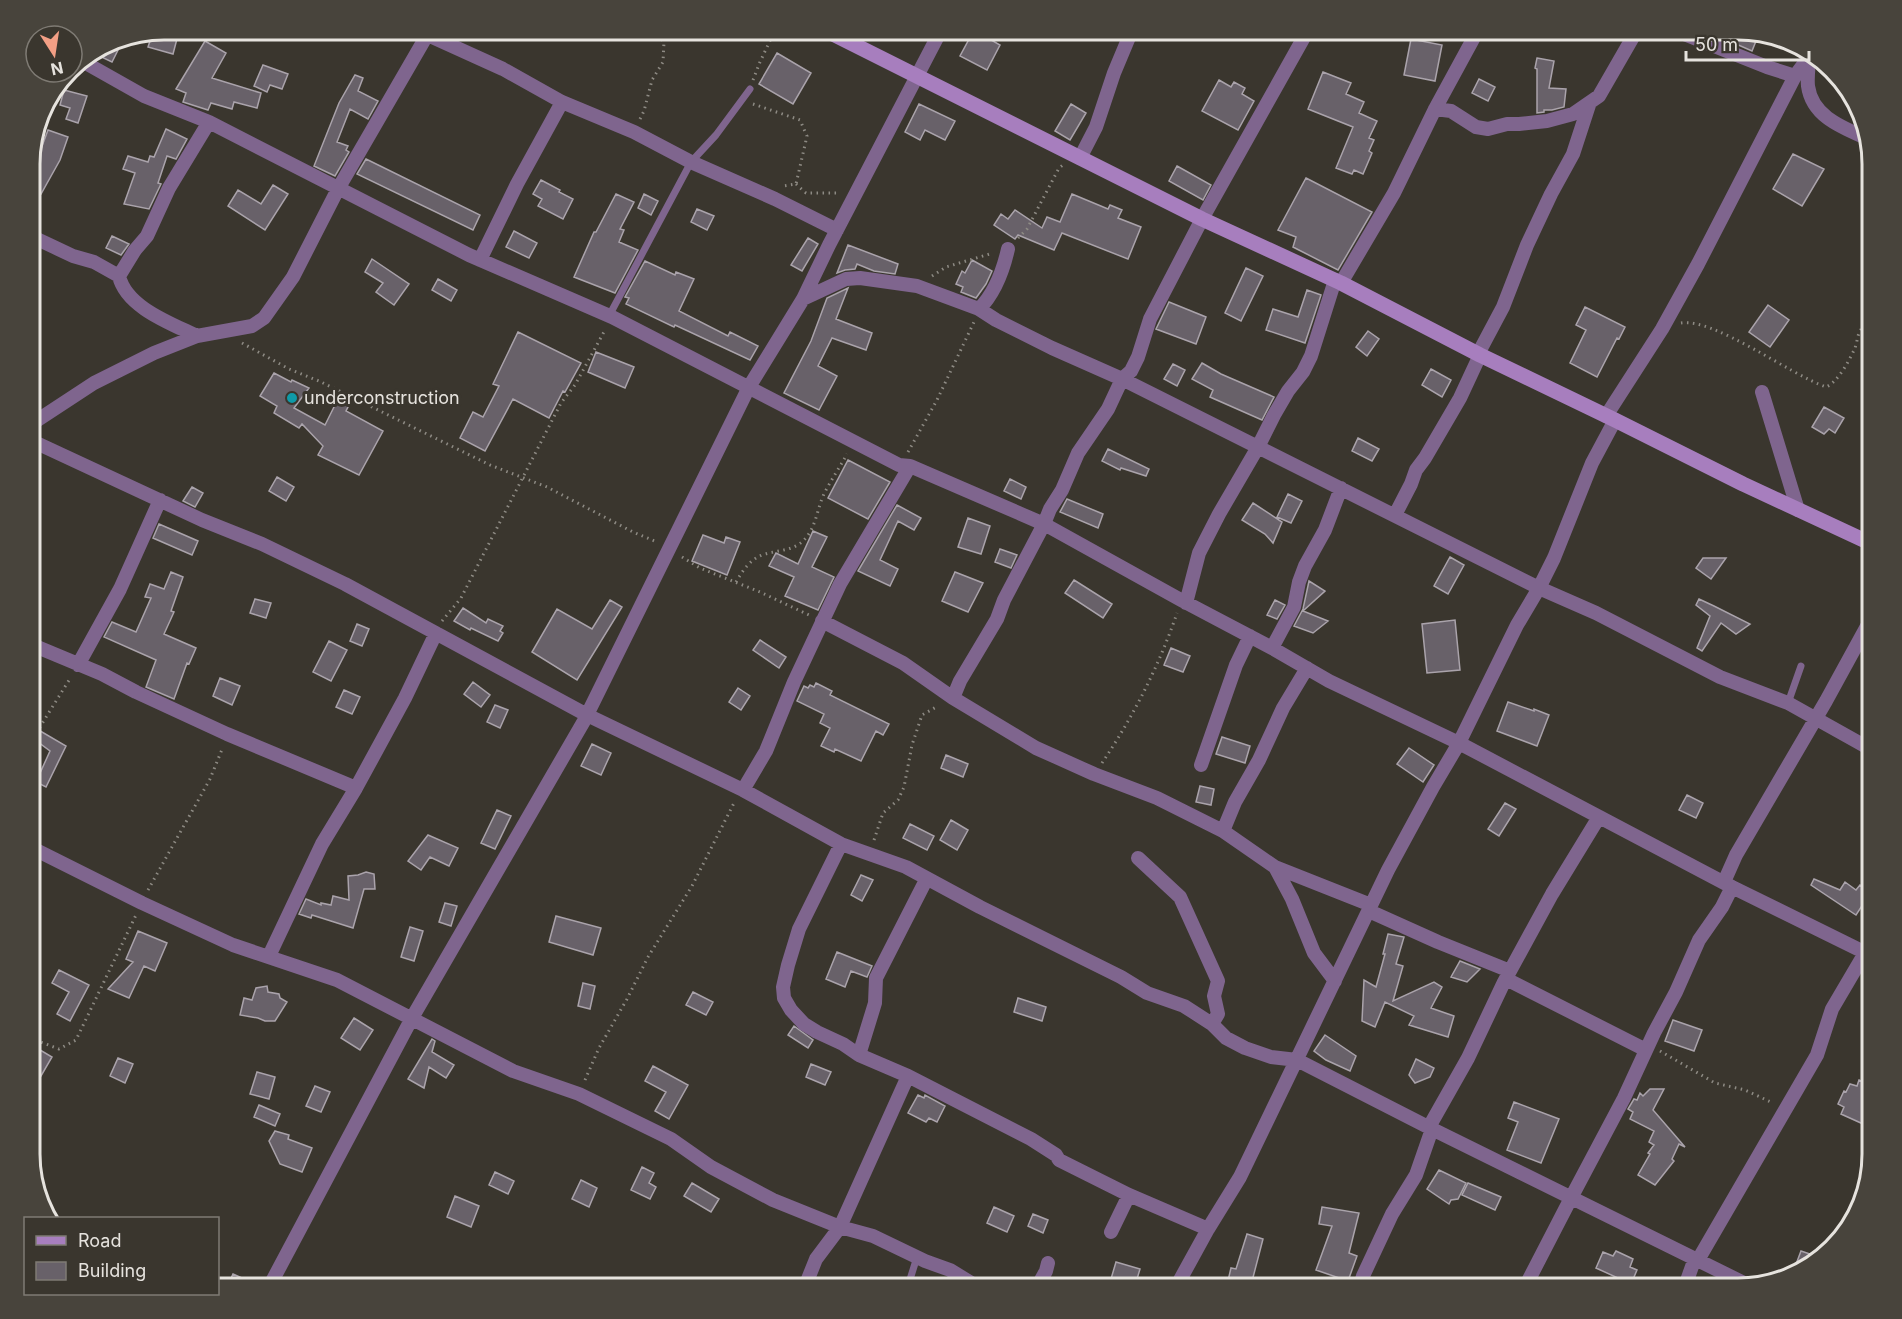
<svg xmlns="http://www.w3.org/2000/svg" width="1902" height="1319" font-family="Inter,sans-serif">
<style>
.building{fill:#686169;stroke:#aaa3ab;stroke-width:1.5}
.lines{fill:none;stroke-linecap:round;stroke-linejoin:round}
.path{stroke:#8e8b84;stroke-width:3;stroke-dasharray:1.5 4.5;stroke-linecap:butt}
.lane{stroke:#7f658e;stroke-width:7}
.street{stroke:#7f658e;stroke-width:14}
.secondary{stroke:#a77ebe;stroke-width:15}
.culture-dot{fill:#0f9aa8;stroke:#3a362e;stroke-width:2}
.labels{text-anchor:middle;stroke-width:6;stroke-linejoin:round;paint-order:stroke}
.poi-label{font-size:18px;fill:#e6e3de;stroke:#3a362e;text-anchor:start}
.rim{fill:none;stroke:#e6e3de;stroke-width:3}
</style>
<rect width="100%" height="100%" fill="#3a362e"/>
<!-- building -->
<path class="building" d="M974,30L1000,45L987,70L960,56Z
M1704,30H1738L1758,36L1752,51Z
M160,31L178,35L173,54L148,47L153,32Z
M1411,39L1442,45L1435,81L1404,75Z
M205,41L226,53L212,78L261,93L257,108L234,102L232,109L211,103L208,110L183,102L186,93L176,89Z
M109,43L119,48L112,62L93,53Z
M777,53L811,73L793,104L759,84Z
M1537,58L1554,61L1549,88L1566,89L1564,107L1552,110H1544V112L1537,113V69L1535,68Z
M263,65L288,74L282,89L270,85L267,92L254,86Z
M1323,72L1351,83L1346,94L1364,102L1359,113L1377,121L1369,138L1374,140L1369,151L1372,153L1363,174L1354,170L1352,174L1336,168L1353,127L1308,109Z
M355,75L363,78L358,91L378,101L368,119L350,109L337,142L348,146L346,150L349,152L335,176L314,166L339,103Z
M1479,79L1495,87L1488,101L1472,93Z
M1219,80L1231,87L1234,82L1245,88L1242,94L1254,101L1238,130L1202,111Z
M64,90L87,96L78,123L66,119L70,108L60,105Z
M919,104L955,121L945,140L925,130L920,140L905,132Z
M1071,104L1086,113L1070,140L1055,131Z
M166,129L187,139L176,159L167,156L158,183L161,184L149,209L124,204L135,173L123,169L128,156L148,162L150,156L154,157Z
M48,130L68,137L60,160L41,194L30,189V163L35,165Z
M1793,154L1824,169L1802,206L1773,189Z
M366,159L480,215L473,230L357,174Z
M1177,166L1211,185L1203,200L1169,181Z
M1306,178L1372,212L1338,270L1293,247L1296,237L1278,230Z
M541,180L560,190L559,192L573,199L563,219L538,206L542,199L533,194Z
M273,185L288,194L265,230L228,206L238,190L261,204Z
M616,194L634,202L620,229L624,230L619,242L638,250L615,293L574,277L594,232H596Z
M644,194L658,201L651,215L638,208Z
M1072,194L1108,209L1110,205L1122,210L1118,218L1141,227L1128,259L1062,233L1054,250L1018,235L1015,239L994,225L1001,214L1008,219L1015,210L1042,228L1047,217L1060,222Z
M697,209L714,216L707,230L691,222Z
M514,231L537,243L529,258L506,247Z
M112,236L129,244L121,255L106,248Z
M808,238L818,244L802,271L791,265Z
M848,245L898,264L895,274L874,271L857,264L855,269L845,270L837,273Z
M372,259L409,284L394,305L376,292L383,283L365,272Z
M972,260L992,271L986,284L976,298L961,292L963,287L956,284L962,271L965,273Z
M645,261L675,275L676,272L694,279L679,311L728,336L730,332L758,346L750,360L675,325L674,327L626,304L629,298L625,297Z
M1246,268L1263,276L1241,321L1225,313Z
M438,279L457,290L451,301L432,290Z
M848,288L836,319L872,333L866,350L832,338L818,366L837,376L819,410L784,393L811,341L827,298Z
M1307,290L1321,295L1305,343L1266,330L1273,309L1298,317Z
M1169,302L1206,317L1196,344L1156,329Z
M1768,305L1789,320L1770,347L1749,332Z
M1585,307L1625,327L1619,339L1617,338L1597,377L1570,363L1586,330L1576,325Z
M1368,331L1379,339L1367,356L1356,347Z
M518,332L581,363L565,392L563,391L549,418L513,399L485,451L460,438L473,412L483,417L499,386L493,384Z
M596,352L634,367L625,388L588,372Z
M1202,363L1221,374L1274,397L1262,420L1210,397L1213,390L1192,379Z
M1173,364L1185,370L1177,386L1164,379Z
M1431,369L1451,380L1442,397L1422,385Z
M274,373L291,382L292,380L309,388L294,408L325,425L339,397L350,403L346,411L383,431L359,475L318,455L323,446L302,424L299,428L274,413L277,406L260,396Z
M1824,407L1844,418L1835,433L1829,429L1824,434L1812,427Z
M1358,438L1379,449L1372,461L1352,451Z
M1108,449L1149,469L1146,476L1121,468L1120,470L1102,461Z
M848,460L890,482L868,519L828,498Z
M277,477L294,487L286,501L269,491Z
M1010,479L1026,487L1021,499L1004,491Z
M192,487L203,493L195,507L183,501Z
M1288,494L1302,501L1291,523L1277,517Z
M1067,499L1103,514L1098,528L1060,512Z
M1253,503L1282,522L1273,543L1265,534L1242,520Z
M897,505L921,518L914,530L898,521L880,560L898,569L890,586L858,571Z
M968,518L990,526L981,554L958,547Z
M159,524L198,541L192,555L153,538Z
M813,531L827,537L812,567L834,577L818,610L785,596L794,577L769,566L776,553L798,564Z
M703,535L724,543L726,537L740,542L727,575L692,561Z
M1000,549L1017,555L1011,568L995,562Z
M1450,557L1464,565L1448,594L1434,586Z
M1703,558H1726L1711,579L1696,568Z
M171,572L183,577L171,611L174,612L164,634L196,648L189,664L187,663L174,699L146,687L156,660L104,637L112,622L136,632L151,598L145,597L150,584L164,589Z
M955,572L983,583L968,612L942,601Z
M1074,580L1112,604L1103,618L1065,593Z
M1309,581L1325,591L1303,611L1328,621L1313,633L1294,626L1303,609Z
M255,599L271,603L266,618L250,613Z
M1699,599L1714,606L1750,624L1736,634L1721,623L1702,651L1697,648L1710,616L1696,605Z
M610,600L622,607L577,680L532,652L557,609L592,629Z
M1275,600L1285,605L1277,619L1267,615Z
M463,608L486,623L488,619L503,626L500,631L503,633L498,641L471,628L470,630L454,621Z
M1455,620L1460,670L1427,673L1422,624Z
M357,624L369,629L362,646L350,641Z
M760,640L786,657L779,668L753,650Z
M329,641L347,650L331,681L313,672Z
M1171,648L1190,656L1183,672L1164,665Z
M220,678L240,686L232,705L213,696Z
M473,682L490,695L481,707L464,694Z
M816,683L832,691L830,695L889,724L883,735L876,731L861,761L835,749L834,752L821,746L830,728L820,723L824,714L797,701L804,686L808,688L810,685L814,687Z
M738,688L750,696L741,710L729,702Z
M344,690L360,697L352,714L336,707Z
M1508,702L1534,711V709L1549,715L1537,746L1497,731Z
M495,705L508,710L500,728L487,722Z
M30,725L66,746L46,787L36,782L50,751L30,736Z
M1222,737L1250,746L1245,763L1216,754Z
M592,744L611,753L601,775L581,766Z
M1409,748L1434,765L1423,782L1397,764Z
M946,755L968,764L963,777L941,768Z
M1200,786L1214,789L1211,805L1196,802Z
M1687,795L1703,803L1696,818L1679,810Z
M1505,803L1516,809L1499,836L1488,829Z
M497,810L511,816L495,849L481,843Z
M951,820L968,830L957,850L940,840Z
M910,824L934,836L927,850L903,838Z
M428,835L458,848L449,866L430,857L421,870L408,861Z
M366,872L374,874L375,889H364L353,928L312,915L311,918L299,914L306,899L321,905V903L331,905L333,896L349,900L348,876L358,875Z
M861,875L873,880L862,901L851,895Z
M1814,879L1840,890L1845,882L1856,890L1860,885L1871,892L1856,915L1811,885Z
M445,903L457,906L451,926L439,922Z
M556,916L601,928L593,955L549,942Z
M410,927L423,931L414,961L401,957Z
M138,931L167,943L155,971L144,966L129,998L108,989L133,962L126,959Z
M1388,934L1404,937L1396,964L1403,966L1393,1001L1434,982L1442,987L1431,1008L1454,1016L1448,1037L1409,1025L1414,1016L1385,1002L1375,1027L1362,1021L1364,980L1376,987L1385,954H1383Z
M837,952L872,966L867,977L851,971L845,987L826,979Z
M1460,961L1480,969L1467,982L1451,977Z
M59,970L89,985L70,1021L57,1014L69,992L52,983Z
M583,983L595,986L590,1009L578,1006Z
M267,986L268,992L279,994L280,998L287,1002L275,1021H265L258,1018L240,1015L244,998L252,1000L256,988Z
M693,992L713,1002L706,1015L686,1005Z
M1018,998L1046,1007L1042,1021L1014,1012Z
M354,1018L373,1030L360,1050L341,1038Z
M1673,1020L1702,1030L1694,1051L1665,1041Z
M794,1026L813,1040L808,1048L788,1035Z
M1325,1035L1356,1056L1350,1071L1326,1060L1314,1051Z
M432,1039L435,1041L432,1052L454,1065L446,1078L429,1067L424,1088L408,1079Z
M30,1044L52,1057L30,1095Z
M118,1058L133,1064L125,1083L110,1076Z
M1416,1059L1434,1068L1430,1077L1415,1083L1409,1075Z
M811,1064L831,1072L825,1085L806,1077Z
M653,1066L688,1085L669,1119L655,1111L666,1092L645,1081Z
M257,1072L275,1077L269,1099L250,1094Z
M1859,1080L1872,1086V1128L1841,1114L1844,1107L1838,1104L1844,1091L1846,1092L1850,1084L1857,1086Z
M315,1086L330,1092L321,1112L306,1106Z
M1650,1089H1664L1653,1110L1685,1147L1679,1144L1672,1159L1674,1161L1655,1185L1638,1175L1650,1154L1648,1153L1654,1145L1649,1142L1654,1131L1630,1119L1633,1112L1628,1109L1634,1099L1637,1100L1640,1093L1643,1096Z
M918,1095L924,1098L925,1095L945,1106L937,1122L929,1118L926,1122L908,1113Z
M1514,1102L1559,1119L1541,1163L1507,1150L1518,1122L1508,1118Z
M259,1105L280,1114L275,1126L254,1117Z
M275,1131L289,1135L288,1139L312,1148L302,1172L280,1164L269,1141Z
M642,1167L654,1173L649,1183L656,1187L650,1199L631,1190Z
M1439,1170L1466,1183L1458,1199L1451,1200L1449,1204L1427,1189Z
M495,1172L514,1181L508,1194L489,1185Z
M581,1180L597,1188L589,1207L572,1199Z
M692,1183L719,1199L711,1212L684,1196Z
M1468,1183L1501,1197L1495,1210L1462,1195Z
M455,1196L479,1206L471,1227L447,1217Z
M994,1207L1014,1216L1007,1232L987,1223Z
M1322,1207L1359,1213L1349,1253L1357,1256L1348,1281L1316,1270L1332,1226L1319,1224Z
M1033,1214L1048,1220L1043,1233L1028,1226Z
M1247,1234L1263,1239L1250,1289H1226L1231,1268L1236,1269Z
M1616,1251L1633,1259L1630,1267L1637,1270L1631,1284L1596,1268L1603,1252L1613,1256Z
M1801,1251L1819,1257L1805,1271L1792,1275Z
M1116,1262L1140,1269L1134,1289H1108Z
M233,1274L260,1286L259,1289H226Z"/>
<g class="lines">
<!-- path -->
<path class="path" d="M753,80L760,62L775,30
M753,104L800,120L807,136L796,184L783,186
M640,119L644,111L652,80L663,62L664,42L654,30
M796,184L806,193H839
M1018,238L1027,229L1059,168L1063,165
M932,276L946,267L993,253
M1681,323C1715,318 1789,374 1826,387C1838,382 1849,361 1855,348C1858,340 1857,332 1864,326H1872
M242,343L289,369L319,381L490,465L547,487L633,532L657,542
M908,452L937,400L974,322
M682,557L700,568L760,592L809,615
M736,582C743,570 751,558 765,554C779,550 793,551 804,540C816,528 817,509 824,494C831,480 840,467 847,454
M442,621L461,598L561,403L575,385L605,330
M30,743L71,677
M1102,763C1133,717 1159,666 1177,613
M874,840L883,813L898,800L904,787L912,745L922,715L938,706
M148,890L210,779L223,747
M30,1038L59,1049L76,1040L136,915
M1660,1051L1715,1083L1745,1090L1773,1103
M585,1080L599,1048L627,999L648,957L692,886L735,801"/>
<!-- lane -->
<path class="lane" d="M609,316L691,162L716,135L750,89
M1788,703L1801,666
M907,1289L917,1257"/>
<!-- street -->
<path class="street" d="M417,30L503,69L562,102L634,132L691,162L775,199L837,230
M1674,30L1767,67L1795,76
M1809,57C1809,66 1807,77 1808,86C1812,116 1841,127 1866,138
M82,61L144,96L209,122L469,255L612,317L899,465L910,466L1044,524L1181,600L1272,648L1329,681L1459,743L1732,887L1872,956
M1435,109L1451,111L1476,127L1488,129L1507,124H1519L1547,121L1573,114L1599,96L1637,30
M1080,158L1096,127L1114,73L1132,30
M30,233L37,239L54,247L73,256L94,262L119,276
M480,260L517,184L562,102
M1341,283L1394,193L1435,109L1478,30
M803,299L846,279L860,278L917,286L979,309L996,320L1052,348L1122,379L1539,588L1596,613L1720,677L1788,703L1872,750
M979,309C995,293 1003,271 1008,249
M197,336C170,323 126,307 119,276L135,250L147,236L169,188L209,122
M1478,354L1503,307L1527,245L1551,194L1573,154L1589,105
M1762,392L1798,510
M1606,416L1662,329L1698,264L1795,76L1812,53
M30,425L94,383L154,353L197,336L252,326L264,318L293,277L338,189L430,30
M30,440L202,520L262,544L345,584L587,715L743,790L841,844L906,867L980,907L1121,977L1147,993L1184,1006L1212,1024L1226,1038L1245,1048L1271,1057L1297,1060L1432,1129L1750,1286
M1395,515L1411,484L1416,470L1425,458L1460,398L1480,355
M1186,603L1199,553L1219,514L1258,447L1274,415L1288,391L1303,372L1311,356L1335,280
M822,621L903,663L953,698L1036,748L1094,774L1157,798L1223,831L1275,867L1371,905
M30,644L102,674L136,692L227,734L356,788
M1272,648L1294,607L1299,582L1305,566L1325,530L1341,488
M78,665L120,589L160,500
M953,698L960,681L997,619L1004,600L1044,524L1050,509L1062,490L1078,453L1108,409L1122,379L1131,371L1138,357L1150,319L1202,219L1308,30
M1201,765L1236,665L1250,636
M743,790L766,751L794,682L840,584L910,466
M1223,831L1235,802L1259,760L1283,708L1307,668
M841,844L799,929L788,965L783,987L784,998L791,1010L804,1024L817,1032L843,1044L859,1055L908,1076L1031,1139L1056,1155L1059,1160L1129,1195L1208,1229
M30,847L142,903L233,945L337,980L513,1071L579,1094L671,1139L711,1167L773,1200L840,1227L873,1236L925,1261L950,1270L981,1289
M1138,858L1180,897L1218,981L1214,996L1218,1014L1212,1024
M1275,867L1292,899L1314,953L1335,981
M1724,882L1736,855L1826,701L1872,617
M1369,911L1438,942L1510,971
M269,956L322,844L356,788L405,698L436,633
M1506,979L1646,1050
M859,1055L875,1003L876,978L926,880
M1429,1127L1468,1058L1504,982L1552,894L1599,817
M1111,1232L1129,1195
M1698,1260L1817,1055L1832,1009L1872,941
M268,1289L412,1018L584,721L749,387L803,299L829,245L941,30
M804,1289L816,1259L840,1227L908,1076
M1036,1289L1046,1271L1048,1263
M1175,1289L1208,1229L1240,1177L1388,870L1433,787L1459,743L1517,625L1539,588L1554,558L1592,463L1615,420
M1359,1289L1363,1276L1392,1214L1416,1175L1432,1129
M1524,1289L1571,1198L1624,1098L1654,1033L1676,992L1699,940L1722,907L1732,887
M1684,1289L1695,1258"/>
<!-- secondary -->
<path class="secondary" d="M825,30L1202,219L1341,283L1480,355L1615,420L1743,484L1872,544"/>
</g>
<!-- markers -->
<circle class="culture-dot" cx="292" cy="398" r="6"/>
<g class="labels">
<!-- poi labels -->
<g class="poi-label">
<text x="304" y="404">underconstruction</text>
</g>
</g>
<!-- crop -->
<path d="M0 0H1902V1319H0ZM164 40H1738A124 124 0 0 1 1862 164V1154A124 124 0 0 1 1738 1278H164A124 124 0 0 1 40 1154V164A124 124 0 0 1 164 40Z" fill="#48443c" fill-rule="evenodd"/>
<path class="rim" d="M164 40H1738A124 124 0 0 1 1862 164V1154A124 124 0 0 1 1738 1278H164A124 124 0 0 1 40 1154V164A124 124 0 0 1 164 40Z"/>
<!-- legend -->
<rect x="24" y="1217" width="195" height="78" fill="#3a362e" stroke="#7f7b74" stroke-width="1.5"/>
<rect x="36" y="1236" width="30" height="9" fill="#a77ebe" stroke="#7f7b74" stroke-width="1.5"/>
<text x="78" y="1247" font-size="18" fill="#e6e3de">Road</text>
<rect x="36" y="1262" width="30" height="18" fill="#686169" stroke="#7f7b74" stroke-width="1.5"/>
<text x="78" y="1277" font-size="18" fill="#e6e3de">Building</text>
<!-- north arrow -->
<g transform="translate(54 54) rotate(168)"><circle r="28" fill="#3a362e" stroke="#7f7b74" stroke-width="1.5"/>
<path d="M0-4.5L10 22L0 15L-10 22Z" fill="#f39f85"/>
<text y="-9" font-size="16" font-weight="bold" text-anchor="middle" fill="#e6e3de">N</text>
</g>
<!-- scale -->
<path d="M1686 51v9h123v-9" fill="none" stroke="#e6e3de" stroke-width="3"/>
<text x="1695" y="51" font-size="18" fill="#e6e3de" stroke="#3a362e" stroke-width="4.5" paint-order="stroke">50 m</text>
</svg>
